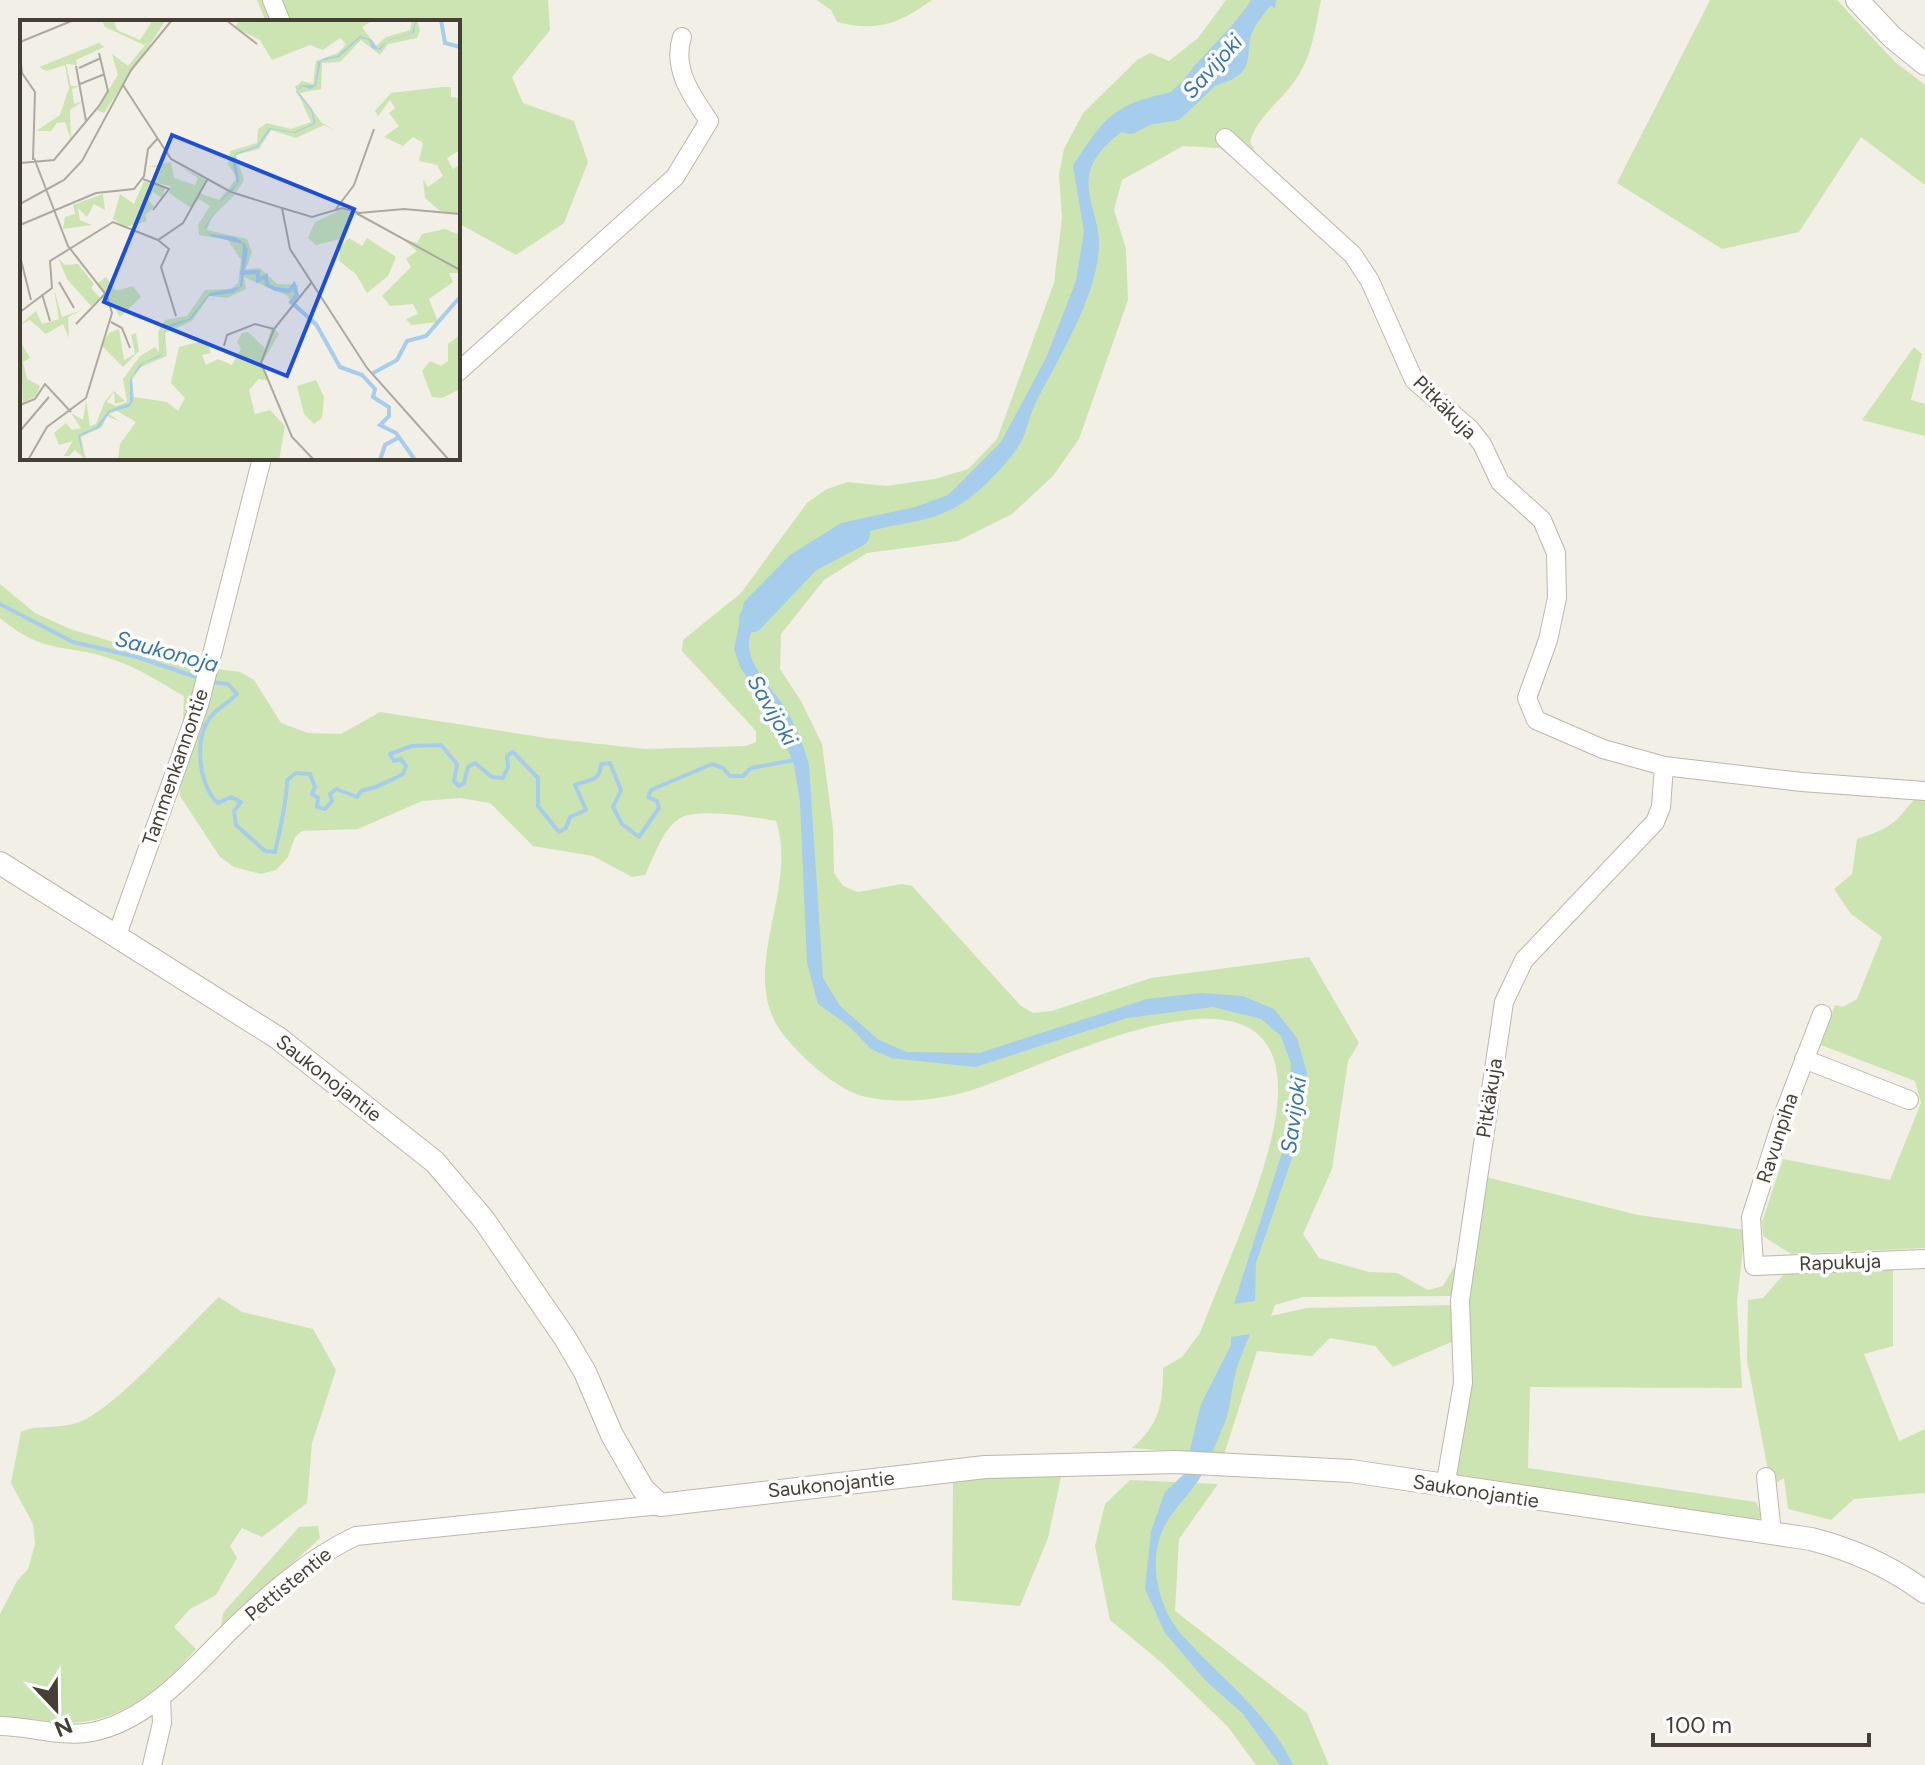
<svg xmlns="http://www.w3.org/2000/svg" width="1925" height="1765" font-family="Figtree,sans-serif">
<style>
.green{fill:#cce4b1}
.water{fill:#a6cdec}
.lines{fill:none;stroke-linecap:round;stroke-linejoin:round}
.stream{stroke:#a6cdec;stroke-width:4}
.river{stroke:#a6cdec;stroke-width:26}
.minor-casing{stroke:#bdb7aa;stroke-width:20}
.tertiary-casing{stroke:#bdb7aa;stroke-width:24}
.minor{stroke:#fff;stroke-width:18}
.tertiary{stroke:#fff;stroke-width:22}
.labels{text-anchor:middle;stroke-width:7;stroke-linejoin:round;paint-order:stroke}
.street-label{font-size:20px;fill:#453f36;stroke:#fff}
.water-label{font-size:22px;font-style:italic;fill:#3675aa;stroke:#fff}
.inset-river{fill:none;stroke:#a6cdec;stroke-width:4}
.inset-road{fill:none;stroke:#ada9a0;stroke-width:2}
.view{fill:#1d4ed8;fill-opacity:0.15;stroke:#1d4ed8;stroke-width:4}
.inset-edge{fill:none;stroke:#453f36;stroke-width:4}
</style>
<rect width="100%" height="100%" fill="#f2efe6"/>
<!-- green -->
<path class="green" d="M257,0H548L550,30L512,77L523,103L574,121L588,162L564,223L516,255L458,223V22H266Z
M817,0H932C899,24 877,32 837,22L831,10Z
M1226,0H1321C1315,29 1312,58 1294,82C1280,102 1256,118 1250,142L1262,165L1255,175L1220,148L1183,146L1122,180L1114,210L1126,249L1128,300L1079,439L1053,476L1012,514L958,541L867,553L824,580L781,634L780,669L801,701L822,744L833,828L834,873L843,886L858,892L902,884L912,886L1020,1005L1033,1013L1052,1011L1151,978L1309,957L1359,1043L1348,1061L1332,1169L1303,1234L1319,1258L1369,1272L1397,1273L1428,1290L1443,1286L1454,1267H1459L1455,1296L1303,1297L1275,1305L1271,1316L1307,1308L1453,1305L1456,1340L1393,1367L1375,1346L1330,1338L1312,1356L1257,1351L1224,1455L1132,1448C1160,1424 1163,1404 1163,1368L1182,1357L1200,1333C1225,1267 1277,1159 1278,1092C1281,937 1036,1073 965,1092C934,1101 893,1104 862,1096C835,1088 804,1059 786,1038C733,975 800,892 776,821C755,817 701,808 682,817C663,826 654,858 645,875L632,877L593,856L533,846L490,803L460,798L422,801L358,829L302,831L295,837L288,857L276,870L261,874L234,867L220,857L180,796L184,696C162,684 141,669 117,661C67,642 46,657 0,618V584L35,613L70,629L193,666L240,672L254,680L281,723L308,733L341,734L380,712L546,738L645,749L746,746L756,742V731L682,651L683,640L741,593L807,503L827,489L848,482L886,486L935,479L968,469L997,439L1054,283L1062,218L1059,174L1064,149L1083,113L1137,60L1150,53L1169,61L1198,38Z
M1710,0H1837L1895,62L1925,85V185L1861,137L1799,232L1722,249L1617,183Z
M1914,347L1922,354L1911,400L1925,404V436L1862,420Z
M1925,793V1248L1791,1254L1763,1236L1762,1222L1783,1159L1890,1180L1921,1103L1915,1081L1821,1045L1835,1005L1843,1007L1857,999L1882,937L1851,914L1834,889L1852,874L1857,839C1874,834 1890,828 1902,814C1911,804 1912,799 1925,793Z
M1482,1176L1638,1215L1745,1230L1737,1302L1742,1388L1530,1387L1528,1468L1756,1502L1762,1515L1757,1521L1453,1478L1465,1312Z
M1893,1269V1346L1864,1354L1899,1441L1925,1429V1493L1854,1499L1831,1520L1788,1509L1784,1478L1771,1486L1747,1360L1748,1300L1763,1298L1784,1274Z
M219,1297L242,1312L313,1329L336,1370L312,1443L307,1503L262,1537L242,1528L230,1546L237,1558L216,1595L190,1609L174,1627L196,1649C162,1688 122,1723 67,1723C44,1723 24,1717 0,1719V1614L17,1581L28,1569L35,1544L33,1524L11,1483L21,1432C33,1424 64,1431 86,1419C125,1398 184,1330 219,1297Z
M993,1476L1061,1477L1048,1538L1020,1606L952,1600L953,1483Z
M1130,1480L1218,1484L1179,1539L1175,1611L1307,1713L1329,1765H1256L1228,1727L1162,1663L1110,1620L1095,1546L1105,1504Z
M318,1526L320,1538L221,1629L223,1613L299,1527Z"/>
<!-- water -->
<path class="water" d="M1251,0H1276L1275,8L1270,6C1264,14 1257,22 1253,31C1245,46 1254,62 1239,75C1224,86 1205,86 1188,93C1161,106 1112,132 1096,158C1077,187 1100,214 1099,245C1098,295 1059,357 1037,400C1030,413 1028,427 1022,440C1014,455 1000,470 988,482C941,528 912,517 857,535C812,549 773,590 752,631C739,658 770,685 783,705C795,724 803,743 809,765L823,978L840,1006L879,1040L907,1052L979,1053L1147,999L1201,993L1243,996L1274,1009L1297,1038L1307,1073L1292,1158L1256,1263L1255,1301L1234,1304L1286,1140L1291,1064L1281,1036L1261,1019L1213,1007L1127,1018L975,1067L891,1058L871,1049L850,1027L818,1004L807,963L800,802L794,765L775,717L740,667L734,649L744,602L790,555L841,523L915,507L948,495L1001,442L1046,358L1076,281L1084,231L1073,166C1106,114 1116,103 1177,91C1196,57 1230,34 1251,0Z
M1250,1334C1244,1349 1237,1364 1234,1380C1231,1394 1230,1409 1225,1422C1221,1432 1205,1470 1200,1478C1189,1495 1174,1508 1164,1527C1147,1561 1158,1608 1182,1635C1220,1678 1268,1712 1293,1765H1280L1243,1714L1205,1680L1165,1633L1145,1589L1151,1531L1165,1492L1184,1474L1201,1404L1231,1345V1337Z"/>
<g class="lines">
<!-- stream -->
<path class="stream" d="M0,604L73,642L137,657L199,678
M211,682L228,684L237,694C229,703 216,708 209,719C194,741 199,787 218,803L231,797L241,802L234,811L236,825L265,851L275,852C280,829 287,802 287,780L296,773L310,774L315,787L312,794L318,798L317,807L325,809L332,801L330,794L336,789L357,797L362,790C372,790 394,779 403,774L406,766L401,759L394,761L390,754L412,746L441,745L457,764L454,781L459,786L464,783L468,767L475,763L492,777L503,778L508,767L507,756L513,752L538,778V806L559,832L566,828L570,817L586,810L575,785C589,779 600,783 601,764L610,763L621,790L613,807L622,824L639,837L659,808L657,801L648,797L651,790L712,764L723,768L730,776H743L751,768L795,760"/>
<!-- river -->
<path class="river" d="M1129,121L1147,112L1173,108L1215,68
M752,619L808,560L857,534"/>
<defs>
<path id="minor" d="M272,0L281,22
M1225,138L1353,255L1370,281L1414,380L1470,429L1482,444L1500,482L1542,520L1556,553L1557,598L1548,640L1527,698L1536,720L1603,749L1664,766
M458,372L675,177L709,121C691,95 672,68 682,37
M117,935L199,705L262,458
M1822,1014L1786,1108L1751,1217L1754,1266L1925,1259
M1804,1059L1909,1100
M1766,1477L1772,1533
M1445,1487L1463,1383L1460,1300L1504,1002L1524,960L1655,822L1661,807L1664,766L1802,782L1925,791
M0,1726C29,1726 63,1738 92,1732C148,1721 191,1670 229,1632C266,1596 309,1558 356,1536L660,1505
M152,1765L162,1723L161,1697"/>
<path id="tertiary" d="M1857,0L1892,37L1925,64
M0,863L278,1038L435,1162L484,1220L565,1338L585,1372L612,1435L643,1489L660,1505L985,1467L1176,1462L1351,1471L1811,1539C1854,1550 1890,1566 1925,1592"/>
</defs>
<!-- minor casing -->
<use href="#minor" class="minor-casing"/>
<!-- tertiary casing -->
<use href="#tertiary" class="tertiary-casing"/>
<!-- minor -->
<use href="#minor" class="minor"/>
<!-- tertiary -->
<use href="#tertiary" class="tertiary"/>
</g>
<g class="labels">
<!-- street labels -->
<g class="street-label">
<text transform="translate(1445 407) rotate(45)" y="7">Pitkäkuja</text>
<text transform="translate(175 767) rotate(-71)" y="7">Tammenkannontie</text>
<text transform="translate(329 1078) rotate(38)" y="7">Saukonojantie</text>
<text transform="translate(1489 1098) rotate(-81)" y="7">Pitkäkuja</text>
<text transform="translate(1777 1138) rotate(-72)" y="7">Ravunpiha</text>
<text transform="translate(1840 1262) rotate(-2)" y="7">Rapukuja</text>
<text transform="translate(831 1484) rotate(-6)" y="7">Saukonojantie</text>
<text transform="translate(1476 1491) rotate(9)" y="7">Saukonojantie</text>
<text transform="translate(288 1584) rotate(-39)" y="7">Pettistentie</text>
</g>
<!-- water labels -->
<g class="water-label">
<text transform="translate(1212 66) rotate(-48)" y="8">Savijoki</text>
<text transform="translate(167 651) rotate(15)" y="8">Saukonoja</text>
<text transform="translate(773 710) rotate(60)" y="8">Savijoki</text>
<text transform="translate(1293 1115) rotate(-82)" y="8">Savijoki</text>
</g>
</g>
<!-- overview -->
<g transform="translate(20 20)">
<rect width="440" height="440" fill="#f2efe6"/>
<path d="M82,0H94L97,10L120,20L133,0H146L84,93L76,90L98,55L92,34L108,46L130,19L124,25L85,7ZM219,0H354L342,7L356,26L366,17L390,10L392,0H397L400,10L397,18L368,24L360,35L341,20L320,42L302,43L301,69L280,73L301,102L315,111L304,105L276,118L251,110L239,129L216,135L224,160L216,172L208,169L217,158L208,144L210,131L237,123L238,109L247,103L271,109L291,102L275,67L282,61L293,64L296,41L318,33L326,24L320,18L303,30L290,25L252,40L240,20L215,8ZM79,23L84,27L56,40L57,45L46,44L51,66H59L52,69L54,84L63,81L50,90L51,120L45,102L37,103L31,111H16L40,95L49,68L45,45L26,51L19,47ZM421,67H431V77L440,78V130L427,138L433,149L440,144V194L420,191L405,178L403,159L408,167L423,156L417,145L399,141L403,123L393,117L383,126L364,117L379,106L369,93L375,88L370,80L358,96L355,91L371,73ZM151,142L154,158L175,165L178,158L158,145L186,160L179,173L199,180L206,171L215,175L191,198L187,210L227,219L232,232L226,249L240,248L257,264L278,265L276,283L311,324L266,275L224,257L226,269L207,278L189,276L172,301L145,313L147,336L121,347L112,360L114,377L147,382L158,391L165,378L151,363L159,327L186,320L191,333L182,335L186,345L198,339L212,345L221,329L217,322L222,313L228,312L245,328L252,306L259,314L242,343L249,361L239,359L229,370L235,394L250,390L265,406L259,440H98L100,424L116,402L97,391L89,394L101,402L87,396L82,407L61,417L66,440L55,430L49,436H44L53,421L39,425L34,413L46,403L52,410L61,408L51,393L63,400L66,380L70,406L76,404L85,381L94,371L105,381L95,384L94,372L87,382L96,386L107,382L103,359L120,336L135,327L139,332L138,312L145,300L167,296L185,270L211,269L218,263L221,240L208,220L179,215L178,205L190,186L179,179L171,188L149,173L151,166L136,163L142,147H128ZM124,161L145,168L142,178L133,172L127,178L134,187L125,195L127,201L105,207L93,199L100,174L114,184ZM83,174L85,190L74,184L67,197L58,188L60,200L72,205L43,209L45,197L55,194L53,185ZM322,189L335,194L320,219L296,225L288,218L295,202ZM425,209L440,215V253H429L433,262L409,279L418,302L391,305L386,299L398,294L393,284L370,286L362,276L391,247L386,239L397,231L381,218L397,223L402,214ZM329,218L342,226L347,218L376,237L368,256L347,273L336,254L319,241L320,228ZM38,238L45,245L58,244L74,264L71,268L80,278L71,286L47,259ZM86,257L96,271L113,266L121,277L100,297L78,263ZM34,269L42,297L62,290L48,297L49,318L43,304L26,314L10,300L0,305L16,291L22,304L39,299ZM99,309L104,340L115,334L111,315L116,313L119,331L103,347L81,325L89,313ZM440,315V369L422,378L412,377L402,351L410,341L421,346L428,341V324ZM0,321L10,338L3,342L7,359L20,366L16,376L3,383ZM296,360L304,377L302,398L294,404L284,394L277,366Z" fill="#cce4b1"/>
<path d="M396,0L394,13L367,21L360,30L352,28L349,20L340,18L319,37L301,41L296,66L290,69L282,66L277,71L292,89L295,101V104L275,113L251,109L238,127L215,135L219,161L213,170L199,182L217,163L212,140L216,133L237,126L249,108L275,112L294,103L291,90L276,72L281,65H295L298,42L305,38L317,36L340,16L352,20L358,29L368,20L392,13ZM200,185L185,209L190,214L215,217L224,223L228,229L222,266L213,273L189,276L171,299L146,309L141,336L124,343L112,357L113,381L109,387L90,392L79,408L60,416L63,440L58,415L76,407L89,390L110,383V360L119,345L141,334L146,306L169,299L190,273L220,267L223,224L191,216L184,208Z" fill="#a6cdec"/>
<path class="inset-river" d="M421,0L425,23L440,27M220,253L238,252V260L246,256L247,265L256,269L269,271L274,265L277,275L271,282L296,304L320,347L342,355L355,369L353,377L369,387V396L360,405L376,413L395,440M353,353L377,340L387,321L406,316L440,277M360,440L365,425L378,418"/>
<path class="inset-road" d="M206,0L237,24M0,22L54,0M0,32L2,53L15,72L13,140M56,46L66,101M59,48L81,38M60,64L85,54M103,65L151,139L211,172L262,188L270,229L347,348L429,440M0,143L34,140L79,86L88,71L79,33M123,159L149,169L133,190M0,184L44,160L62,141L111,50L152,0M262,188L292,197L322,188L339,193L384,189L440,194M316,189L334,165L354,109M336,193L440,250M0,205L76,173L114,169L124,156L128,129L138,118M138,220L149,229L141,247L156,296M0,236L11,280M39,262L54,288M291,263L254,309L241,343L272,417L294,440M22,274L30,301M0,292L32,268L30,241L93,202L138,220L163,203L187,160M91,302L102,308L110,328M56,304L85,274M204,326L207,315L235,304L254,309M0,385L15,379L25,364L51,392M0,411L29,377M8,440L27,407L66,378L92,293L87,276L48,226L14,138"/>
<path class="view" d="M152,115L334,189L267,356L84,282Z"/>
<rect width="440" height="440" class="inset-edge"/>
</g>
<!-- north arrow -->
<g transform="translate(56 1709) rotate(158)" stroke="#ffffff" stroke-width="6" paint-order="stroke">
<path d="M0-6L14 30L0 20L-14 30Z" fill="#453f36"/>
<text y="-12" font-size="22" font-weight="bold" text-anchor="middle" fill="#453f36">N</text>
</g>
<!-- scale -->
<path d="M1653 1733v12h216v-12" fill="none" stroke="#453f36" stroke-width="4"/>
<text x="1665" y="1733" font-size="24" fill="#453f36" stroke="#ffffff" stroke-width="6" paint-order="stroke">100 m</text>
</svg>
